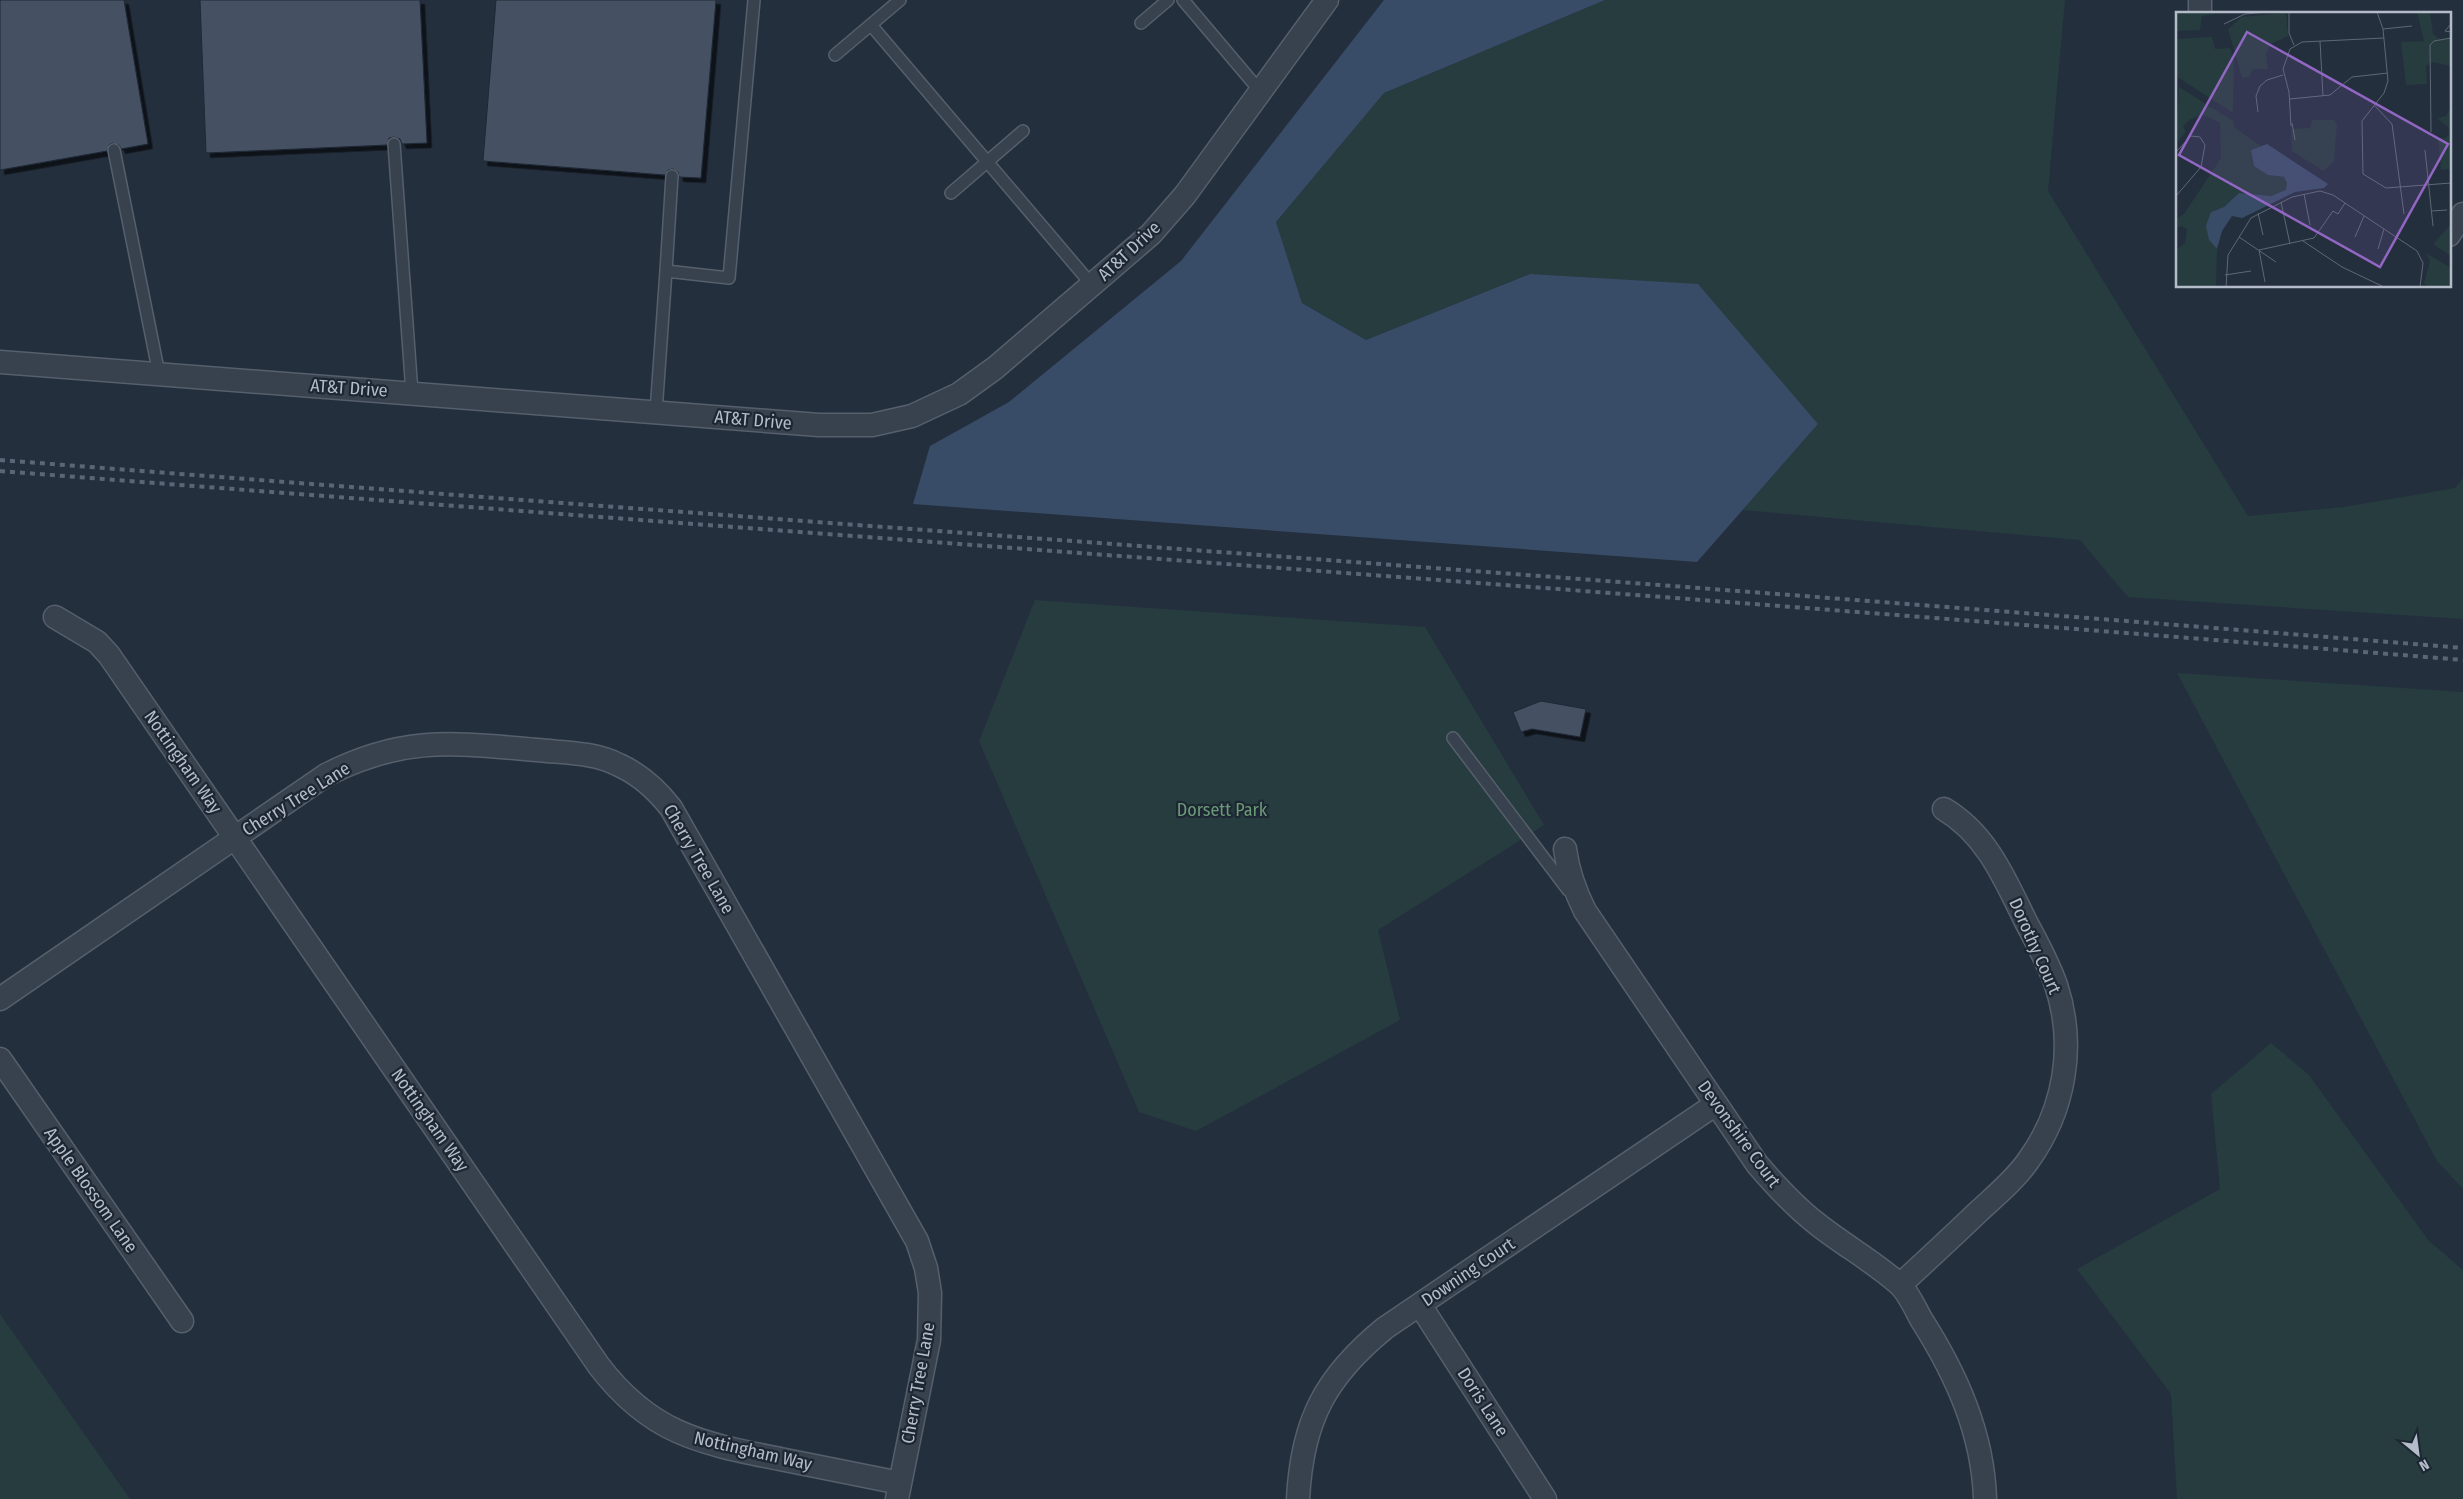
<svg xmlns="http://www.w3.org/2000/svg" width="2463" height="1499" font-family="'Fira Sans Condensed',sans-serif">
<style>
.green{fill:#263c3f}
.water{fill:#394c67}
.building{fill:#455162;stroke:#1f2835;filter:url(#shadow)}
.lines{fill:none;stroke-linecap:round;stroke-linejoin:round}
.service-casing{stroke:#565f6c;stroke-width:14}
.minor-casing{stroke:#565f6c;stroke-width:25}
.service{stroke:#38414e;stroke-width:11}
.minor{stroke:#38414e;stroke-width:22}
.rail{stroke:#5a6575;stroke-width:4;stroke-dasharray:5 5;stroke-linecap:butt}
.labels{text-anchor:middle;stroke-width:4.5;stroke-linejoin:round;paint-order:stroke}
.street-label{font-size:18px;fill:#b4bcc9;stroke:#1d2633}
.park-label{font-size:18px;fill:#6b9a76;stroke:#1d2633}
.inset-road{fill:none;stroke:#5e6776;stroke-width:1}
.view{fill:#9266c3;fill-opacity:0.15;stroke:#9266c3;stroke-width:2.5}
.inset-edge{fill:none;stroke:#b4bcc9;stroke-width:2.5}
</style>
<defs>
<filter id="shadow"><feDropShadow dx="4.5" dy="4.5" stdDeviation="0" flood-color="#0009"/></filter>
</defs>
<rect width="100%" height="100%" fill="#242f3e"/>
<!-- green -->
<path class="green" d="M1605,0H2065L2048,191L2248,516L2344,507L2455,488L2463,478V619L2128,597L2080,540L1742,510L1818,424L1530,274L1366,340L1302,303L1276,222L1384,93Z
M1035,600L1425,627L1544,825L1378,930L1400,1020L1196,1131L1139,1112L979,741Z
M2177,673L2463,692V1189L2437,1161Z
M2271,1043L2309,1075L2429,1241L2463,1270V1499H2177L2171,1394L2077,1269L2220,1189L2211,1094Z
M0,1314L130,1499H0Z"/>
<!-- water -->
<path class="water" d="M1384,0H1605L1384,93L1276,222L1302,303L1366,340L1530,274L1698,284L1818,424L1697,562L913,504L930,446L1009,402L1181,261Z"/>
<!-- building -->
<path class="building" d="M0,0H124L148,144L121,149L119,145L113,143L109,145L107,151L0,170Z
M200,0H420L427,143L402,144L400,139L394,137L389,138L387,145L206,153Z
M496,0H716L701,178L679,177L678,172L673,169L668,170L665,175L483,161Z
M1541,701L1586,709L1580,737L1532,729L1521,732L1513,712Z"/>
<g class="lines">
<defs>
<path id="service" d="M1183,0L1260,91
M1141,23L1168,0
M871,25L1092,285
M835,55L900,0
M394,144L412,393
M114,150L159,374
M951,193L1023,131
M666,271L672,176
M656,412L666,271L729,278L754,0
M1453,738L1568,890"/>
<path id="minor" d="M2200,0V14
M2449,235L2463,214
M0,362L819,425H872L912,416L959,394L995,368L1151,234L1185,195L1327,0
M55,617L97,642L109,655L599,1366C651,1434 700,1443 780,1459C820,1467 860,1475 900,1483
M1565,849C1568,872 1575,891 1585,911L1757,1164C1775,1185 1794,1206 1816,1223C1842,1244 1873,1261 1899,1284C1908,1292 1915,1308 1921,1319C1956,1374 1983,1433 1985,1499
M0,999L326,775C404,735 454,743 537,750C565,753 594,752 619,765C641,775 657,790 671,808L917,1241L926,1268L930,1293L929,1340L897,1499
M0,1059L182,1321
M1900,1285C1926,1261 1952,1237 1978,1212C1995,1196 2014,1181 2028,1161C2065,1110 2076,1045 2056,985C2048,962 2036,941 2025,920C2004,877 1986,834 1944,809
M1420,1305L1545,1499
M1298,1499C1302,1421 1325,1377 1385,1328L1716,1104"/>
</defs>
<!-- service casing -->
<use href="#service" class="service-casing"/>
<!-- minor casing -->
<use href="#minor" class="minor-casing"/>
<!-- service -->
<use href="#service" class="service"/>
<!-- minor -->
<use href="#minor" class="minor"/>
<!-- rail -->
<path class="rail" d="M0,460C821,524 1642,581 2463,648
M0,471C821,535 1642,593 2463,660"/>
</g>
<g class="labels">
<!-- street labels -->
<g class="street-label">
<text transform="translate(1129 251) rotate(-43)" y="6">AT&amp;T Drive</text>
<text transform="translate(349 388) rotate(4)" y="6">AT&amp;T Drive</text>
<text transform="translate(753 420) rotate(5)" y="6">AT&amp;T Drive</text>
<text transform="translate(183 762) rotate(55)" y="6">Nottingham Way</text>
<text transform="translate(296 799) rotate(-32)" y="6">Cherry Tree Lane</text>
<text transform="translate(699 859) rotate(60)" y="6">Cherry Tree Lane</text>
<text transform="translate(2035 946) rotate(66)" y="6">Dorothy Court</text>
<text transform="translate(430 1120) rotate(55)" y="6">Nottingham Way</text>
<text transform="translate(1739 1134) rotate(54)" y="6">Devonshire Court</text>
<text transform="translate(91 1190) rotate(55)" y="6">Apple Blossom Lane</text>
<text transform="translate(1468 1272) rotate(-34)" y="6">Downing Court</text>
<text transform="translate(918 1383) rotate(-80)" y="6">Cherry Tree Lane</text>
<text transform="translate(1483 1402) rotate(57)" y="6">Doris Lane</text>
<text transform="translate(753 1451) rotate(13)" y="6">Nottingham Way</text>
</g>
<!-- park labels -->
<g class="park-label">
<text x="1222" y="816">Dorsett Park</text>
</g>
</g>
<!-- overview -->
<g transform="translate(2176 12)">
<rect width="275" height="275" fill="#242f3e"/>
<path d="M0,0H38L39,2L26,4L24,18L0,19ZM241,0H254L257,22L264,27L275,25V54L256,50L250,54L251,72L230,73L225,30L248,29ZM110,1L112,24L95,32L90,42L92,57H77L73,65L66,66L52,17L66,5ZM36,25L39,37L54,36L58,49L57,101L0,64V27ZM3,75L57,109L59,116L85,134L75,138L92,163L108,165L112,171L110,179L95,184L63,181L48,195L35,200L33,228L41,237L40,275H0V238L9,231L11,217L5,214L0,216V207L8,202L45,146L44,111L36,107L26,103L13,108L7,114L10,120L2,129L0,127ZM275,95V157L265,158L262,126H269L273,123L272,115L261,106L270,104ZM136,108H158L161,112L158,150L147,159L116,139L115,117L134,116ZM275,212V244L257,232ZM250,241L275,256V275H252L248,271L254,249Z" fill="#263c3f"/>
<path d="M91,132L152,172L148,176L119,180L66,206L56,204L46,219L41,237L33,228L30,214L35,200L48,195L63,181L95,184L110,178L111,171L108,165L92,163L78,154L75,138Z" fill="#394c67"/>
<path class="inset-road" d="M113,0V21L118,33M201,0L207,17L212,69L208,81L186,109L187,162L210,176L275,171M48,12L69,2L91,0M275,12L269,19L275,20M207,17L236,14M144,29L147,84M114,87L154,83L176,65L212,61M198,93L216,112L228,202M82,100L80,84L84,74L91,68L107,63M116,111L119,128M115,114L113,80L107,57L114,37L126,30L208,26M255,120L254,33L258,29L275,26M249,138L257,214M0,140L15,124L24,125L29,133L25,155L0,184M128,182L134,213M105,190L114,232M255,199L271,198M82,201L87,223M63,225L100,250M179,225L188,204M127,229L166,255L208,275M202,237L208,217M49,263L75,259M89,270L83,238L138,226L157,199L162,202L169,191M50,275L52,243L75,206L116,185L144,179L157,183L241,239L247,251L244,275"/>
<path class="view" d="M71,20L272,132L204,255L3,143Z"/>
<rect width="275" height="275" class="inset-edge"/>
</g>
<!-- north arrow -->
<g transform="translate(2418 1454) rotate(151)" stroke="#1d2633" stroke-width="4" paint-order="stroke">
<path d="M0-4L9 19L0 12L-9 19Z" fill="#b4bcc9"/>
<text y="-8" font-size="14" font-weight="bold" text-anchor="middle" fill="#b4bcc9">N</text>
</g>
</svg>
